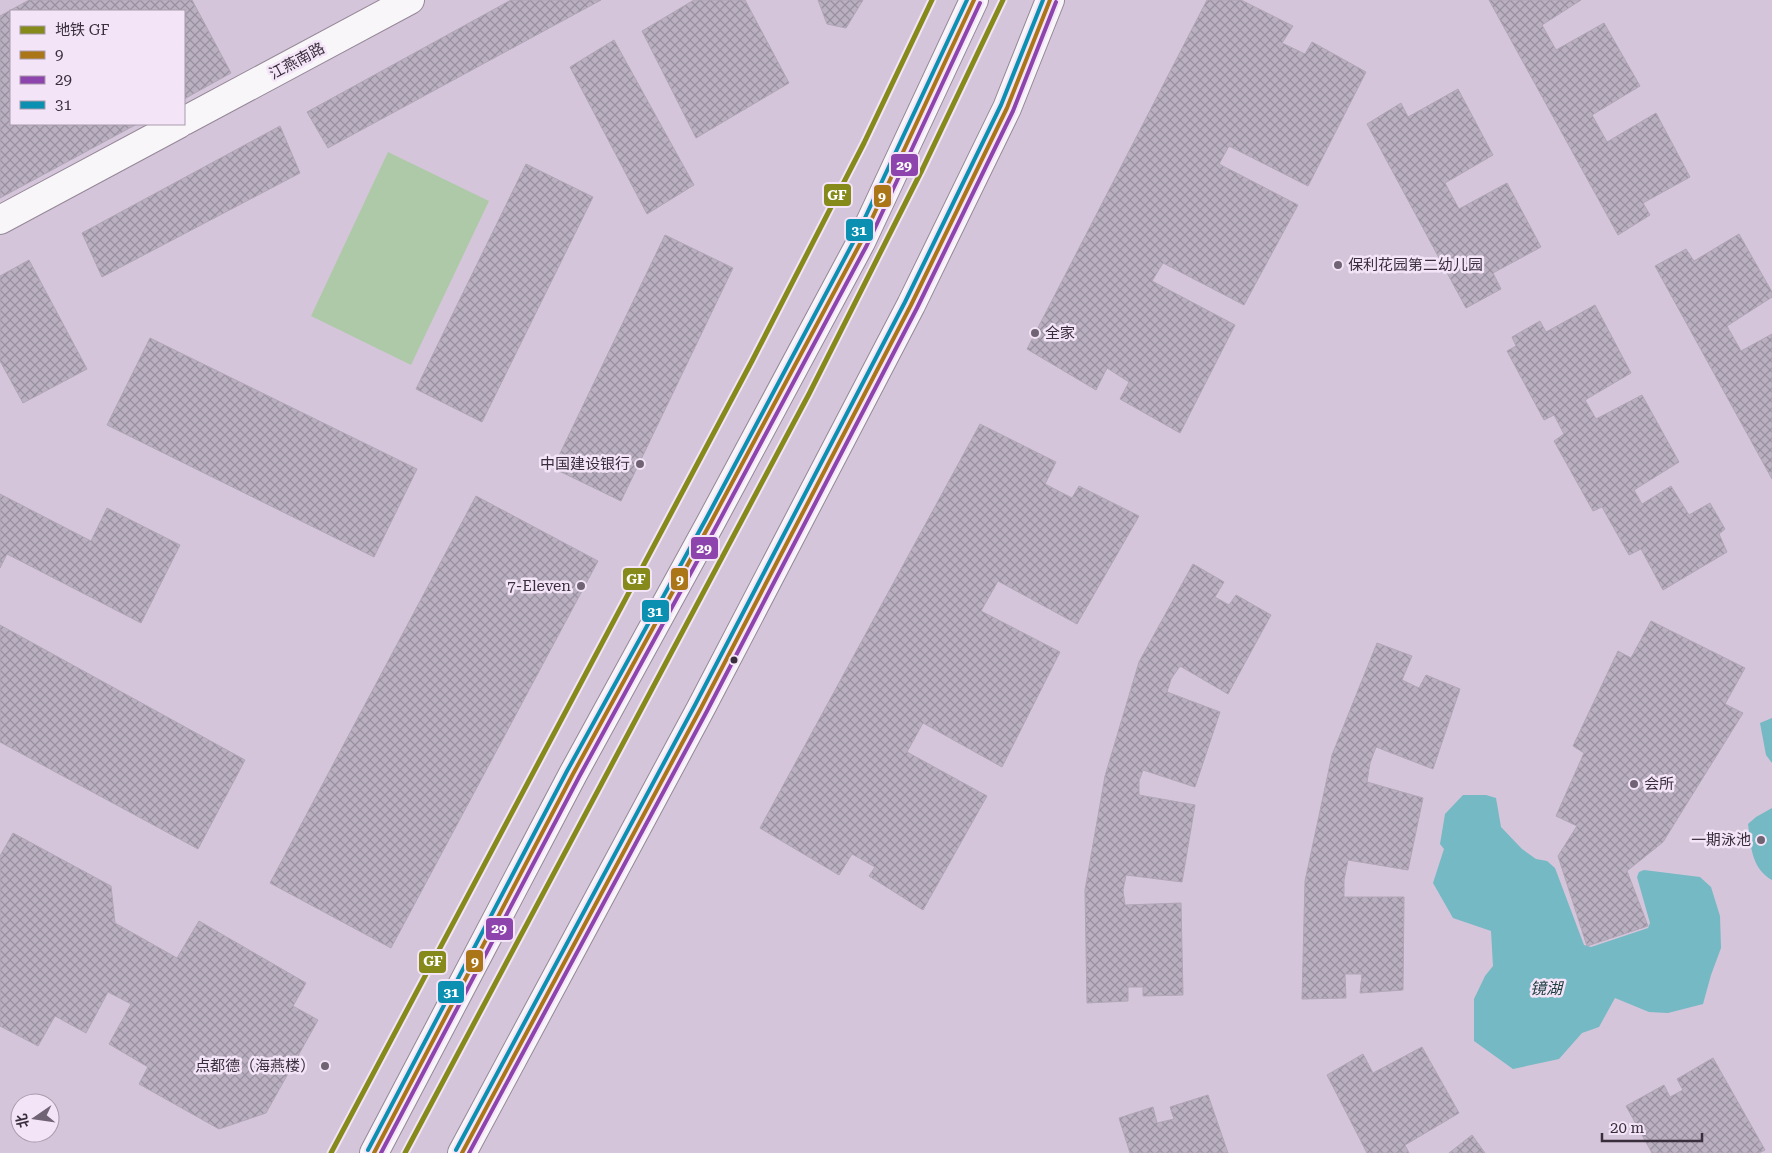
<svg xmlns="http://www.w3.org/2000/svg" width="1772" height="1153" font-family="'Roboto Serif','Noto Sans SC',serif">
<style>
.green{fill:#aec9a8}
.water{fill:#74b9c3}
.building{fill:url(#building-cross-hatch);stroke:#b0a6b7}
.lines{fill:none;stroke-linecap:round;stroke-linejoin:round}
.street-casing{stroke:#948897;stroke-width:30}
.primary-casing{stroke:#948897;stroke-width:30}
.street{stroke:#f9f6f9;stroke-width:28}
.primary{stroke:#f9f6f9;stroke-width:28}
.bus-1-casing{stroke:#f3e4f7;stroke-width:8}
.bus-2-casing{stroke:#f3e4f7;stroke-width:8}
.bus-3-casing{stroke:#f3e4f7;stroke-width:8}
.bus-1{stroke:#ab7618;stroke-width:4}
.bus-2{stroke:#8e44ad;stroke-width:4}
.bus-3{stroke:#0b90b1;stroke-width:4}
.metro-1-casing{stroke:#f3e4f7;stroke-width:9}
.metro-1{stroke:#858a1b;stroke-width:5}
.poi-dot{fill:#706373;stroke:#f3e4f7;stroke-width:2}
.bus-dot{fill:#392e3c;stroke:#f3e4f7;stroke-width:2}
.labels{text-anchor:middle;stroke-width:5;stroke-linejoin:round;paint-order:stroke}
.street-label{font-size:15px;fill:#392e3c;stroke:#f3e4f7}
.poi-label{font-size:15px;fill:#392e3c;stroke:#f3e4f7;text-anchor:end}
.water-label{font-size:16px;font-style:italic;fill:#1b3c3d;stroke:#f3e4f7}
.line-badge{stroke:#f3e4f7;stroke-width:2}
.badge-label{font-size:14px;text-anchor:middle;font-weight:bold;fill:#fff}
</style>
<defs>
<pattern id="building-cross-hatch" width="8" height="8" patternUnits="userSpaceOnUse" patternTransform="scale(1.25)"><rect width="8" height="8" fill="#bab0c1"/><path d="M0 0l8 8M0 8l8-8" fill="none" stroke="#98909e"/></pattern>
</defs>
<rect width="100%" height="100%" fill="#d5c5da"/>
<!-- green -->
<path class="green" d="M388,152L489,201L411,365L311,316Z"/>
<!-- water -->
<path class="water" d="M1772,718V763L1766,755L1760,723Z
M1463,795H1486L1496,798L1501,827L1522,849L1536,859L1547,861L1555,868L1584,945L1591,947L1648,928L1650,923L1637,877L1639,872L1644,870L1700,877L1711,887L1720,916L1721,948L1711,975L1703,1004L1668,1013L1649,1012L1615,998L1599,1027L1582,1033L1559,1059L1513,1069L1474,1041V999L1485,976L1493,966L1491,931L1453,918L1433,883L1444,849L1440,844L1445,814Z
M1772,808V880C1751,868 1751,846 1748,824L1756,817Z"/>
<!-- building -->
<path class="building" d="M29,0H192L231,73L184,99V11H11V124H137L0,198V16Z
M511,0H601L328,148L307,112Z
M694,0H745L789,83L696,138L642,31Z
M818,0H863L846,28L827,24Z
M1207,0H1241L1293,26L1282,43L1305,54L1312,42L1366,72L1308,186L1229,146L1219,164L1298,205L1244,305L1163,263L1152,281L1235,325L1180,433L1120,399L1129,382L1107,368L1096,390L1027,349Z
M1489,0H1581L1542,25L1556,50L1604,23L1640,86L1592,115L1607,142L1656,113L1690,177L1643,203L1650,215L1618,235Z
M614,40L694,185L647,214L570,67Z
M1458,89L1493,155L1445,183L1459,209L1507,183L1541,247L1493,273L1501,289L1466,308L1367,124L1401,103L1408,117Z
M280,126L300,173L102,277L82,233Z
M526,164L593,197L482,422L416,389Z
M1739,234L1772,292V297L1727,326L1741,351L1772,334V479L1655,266L1686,249L1694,261Z
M665,235L733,268L621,501L553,468Z
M29,260L87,369L23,403L0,361V276Z
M1595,305L1631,373L1585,400L1596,419L1642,395L1679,462L1634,490L1642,504L1671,486L1689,515L1710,503L1725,529L1719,534L1727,552L1663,590L1641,549L1629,555L1602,507L1593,511L1554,441L1564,434L1554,415L1544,420L1507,351L1516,346L1512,337L1540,321L1546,332Z
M150,338L417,469L374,557L107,425Z
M980,424L1056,462L1045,484L1072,498L1079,486L1139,516L1077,624L998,581L981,611L1060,652L1002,767L923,723L907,752L987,796L923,910L869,876L875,867L852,854L839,875L760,828Z
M0,494L91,541L107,508L180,545L141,623L7,554L0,568Z
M476,496L598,561L391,948L270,883Z
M1193,564L1224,582L1215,597L1229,605L1236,595L1271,615L1228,694L1180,666L1171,679L1167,692L1220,712L1195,787L1143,770L1139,781V795L1195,805L1182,882L1126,875L1123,890L1125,905L1181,903L1183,995L1143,996V987H1128V1001L1087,1003L1085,890L1105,776L1139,662Z
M1651,621L1745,668L1725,704L1743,713L1663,842L1627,871L1648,926L1587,946L1558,856L1577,826L1556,816L1584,753L1573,746L1618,651L1631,658Z
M0,625L245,760L198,849L0,742Z
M1377,643L1412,656L1402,680L1419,688L1426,675L1460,689L1433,769L1376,747L1370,763L1367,782L1423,798L1408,870L1348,860L1344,880V897H1404L1403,990L1360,993L1362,974H1345L1346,998L1302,999L1305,881L1332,755Z
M13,833L111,886L115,923L177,958L199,921L306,983L293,1006L318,1020L266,1113L219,1129L139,1084L148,1067L109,1044L131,1004L108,992L86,1033L55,1016L38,1046L0,1026V856Z
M1422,1047L1459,1113L1405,1145L1409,1153H1367L1327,1075L1363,1054L1373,1073Z
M1713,1058L1765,1150L1759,1153H1652L1626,1106L1664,1085L1670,1097L1683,1090L1677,1079Z
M1208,1095L1228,1153H1130L1119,1118L1153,1107L1157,1123L1174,1119L1170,1107Z
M1472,1135L1485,1153H1449Z"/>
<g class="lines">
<defs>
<path id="street" d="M184,121L410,0
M0,220L179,124"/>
<path id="primary" d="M374,1153L573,774L711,522L861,242L974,0
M462,1153L701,708L911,305L1007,108L1050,0"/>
</defs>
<!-- street casing -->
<use href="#street" class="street-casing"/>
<!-- primary casing -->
<use href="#primary" class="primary-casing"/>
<!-- street -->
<use href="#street" class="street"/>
<!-- primary -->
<use href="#primary" class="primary"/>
<defs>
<path id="bus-1" d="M374,1153L573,774L711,522L861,242L974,0
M462,1153L701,708L911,305L1007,108L1050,0"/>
<path id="bus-2" d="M381,1153L579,777L717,525L867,245L980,3
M469,1153L707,711L917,308L1013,111L1056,2"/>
<path id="bus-3" d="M368,1150L567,771L706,519L855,239L967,0
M456,1150L695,705L905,302L1001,105L1043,0"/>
</defs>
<!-- bus-1 casing -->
<use href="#bus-1" class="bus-1-casing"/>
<!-- bus-2 casing -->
<use href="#bus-2" class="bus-2-casing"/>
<!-- bus-3 casing -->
<use href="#bus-3" class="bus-3-casing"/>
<!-- bus-1 -->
<use href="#bus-1" class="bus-1"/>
<!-- bus-2 -->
<use href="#bus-2" class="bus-2"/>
<!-- bus-3 -->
<use href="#bus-3" class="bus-3"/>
<defs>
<path id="metro-1" d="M331,1153L752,361L864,143L932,0
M405,1153L809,394L922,170L1003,0"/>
</defs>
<!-- metro-1 casing -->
<use href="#metro-1" class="metro-1-casing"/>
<!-- metro-1 -->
<use href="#metro-1" class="metro-1"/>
</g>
<!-- markers -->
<g class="poi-dot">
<circle cx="1338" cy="265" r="5"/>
<circle cx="1035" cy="333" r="5"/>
<circle cx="640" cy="464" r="5"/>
<circle cx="581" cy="586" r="5"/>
<circle cx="1634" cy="784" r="5"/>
<circle cx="1761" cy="840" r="5"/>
<circle cx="325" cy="1066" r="5"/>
</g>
<circle class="bus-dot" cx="734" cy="660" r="4.5"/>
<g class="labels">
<!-- street labels -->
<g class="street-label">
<text transform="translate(297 61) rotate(-28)" y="5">江燕南路</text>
</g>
<!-- poi labels -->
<g class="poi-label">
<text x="1348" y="270" text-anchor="start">保利花园第二幼儿园</text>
<text x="1045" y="338" text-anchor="start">全家</text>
<text x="630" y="469">中国建设银行</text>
<text x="571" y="591">7-Eleven</text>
<text x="1644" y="789" text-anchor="start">会所</text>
<text x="1751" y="845">一期泳池</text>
<text x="315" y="1071">点都德（海燕楼）</text>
</g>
<!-- water labels -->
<g class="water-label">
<text x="1546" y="994">镜湖</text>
</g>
</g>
<g class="line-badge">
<rect x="890" y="153" width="29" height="24" rx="5" fill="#8e44ad"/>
<rect x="823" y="183" width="29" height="24" rx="5" fill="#858a1b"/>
<rect x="873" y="184" width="19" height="24" rx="5" fill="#ab7618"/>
<rect x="845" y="218" width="29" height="24" rx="5" fill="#0b90b1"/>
<rect x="690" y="536" width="29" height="24" rx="5" fill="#8e44ad"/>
<rect x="622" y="567" width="29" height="24" rx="5" fill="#858a1b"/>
<rect x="670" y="567" width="19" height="24" rx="5" fill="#ab7618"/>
<rect x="641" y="599" width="29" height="24" rx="5" fill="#0b90b1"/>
<rect x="485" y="917" width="29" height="24" rx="5" fill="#8e44ad"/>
<rect x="465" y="949" width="19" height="24" rx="5" fill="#ab7618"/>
<rect x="418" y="950" width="29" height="24" rx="5" fill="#858a1b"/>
<rect x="437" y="980" width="28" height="24" rx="5" fill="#0b90b1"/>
</g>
<g class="badge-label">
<text x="904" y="170">29</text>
<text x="837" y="200">GF</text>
<text x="882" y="201">9</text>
<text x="859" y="235">31</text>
<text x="704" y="553">29</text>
<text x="636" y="584">GF</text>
<text x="680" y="584">9</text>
<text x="655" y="616">31</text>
<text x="499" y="933">29</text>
<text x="475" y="966">9</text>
<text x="433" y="966">GF</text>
<text x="451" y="997">31</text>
</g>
<!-- legend -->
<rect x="10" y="10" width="175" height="115" fill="#f3e4f7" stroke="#a99bac"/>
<rect x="20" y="26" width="25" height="8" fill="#858a1b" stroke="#a99bac"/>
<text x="55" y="35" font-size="15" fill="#392e3c">地铁 GF</text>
<rect x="20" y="51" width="25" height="8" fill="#ab7618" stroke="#a99bac"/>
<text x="55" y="60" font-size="15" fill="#392e3c">9</text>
<rect x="20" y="76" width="25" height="8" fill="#8e44ad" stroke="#a99bac"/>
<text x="55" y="85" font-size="15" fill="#392e3c">29</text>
<rect x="20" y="101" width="25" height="8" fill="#0b90b1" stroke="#a99bac"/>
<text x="55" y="110" font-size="15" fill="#392e3c">31</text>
<!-- north arrow -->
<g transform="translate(35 1118) rotate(257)"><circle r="24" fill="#f3e4f7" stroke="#a99bac"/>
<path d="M0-4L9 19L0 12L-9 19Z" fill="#706373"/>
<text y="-8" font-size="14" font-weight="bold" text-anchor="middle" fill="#392e3c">北</text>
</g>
<!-- scale -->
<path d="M1602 1133v8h100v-8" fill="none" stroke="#392e3c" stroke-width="2.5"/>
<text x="1610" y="1133" font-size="15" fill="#392e3c" stroke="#f3e4f7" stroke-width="4" paint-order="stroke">20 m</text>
</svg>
